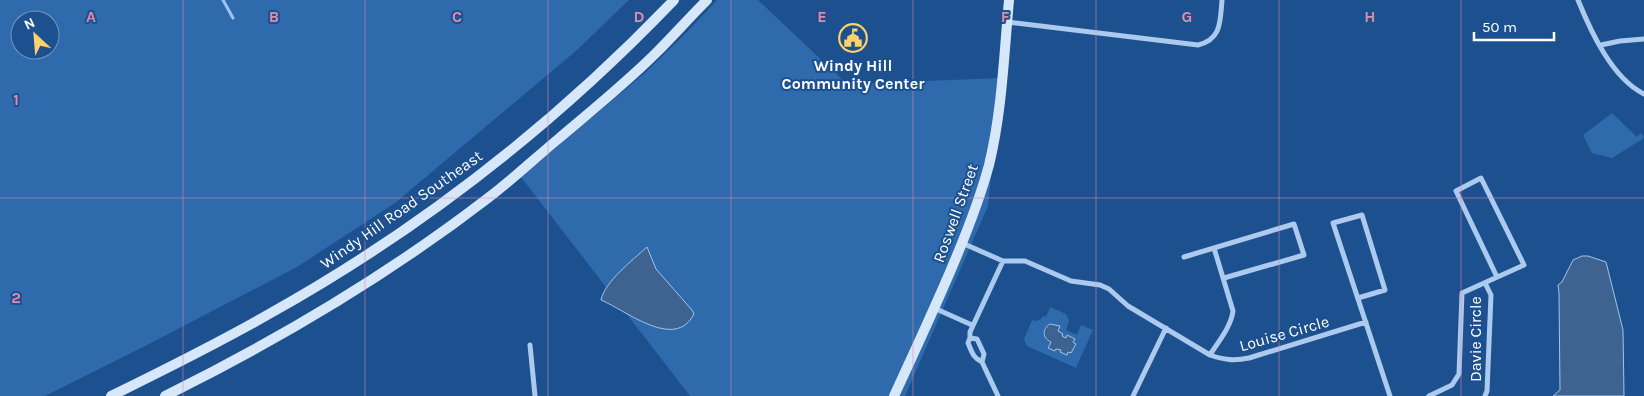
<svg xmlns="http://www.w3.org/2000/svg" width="1644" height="396" font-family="Karla,sans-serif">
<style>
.green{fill:#2f6aad;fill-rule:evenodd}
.water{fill:#3e6390;stroke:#9ec5ef}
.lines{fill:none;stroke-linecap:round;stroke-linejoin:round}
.stream{stroke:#9ec5ef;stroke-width:3}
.street{stroke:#abcaee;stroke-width:5}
.secondary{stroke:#d7e7fa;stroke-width:10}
.grid{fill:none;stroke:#e08cad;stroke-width:1;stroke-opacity:0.55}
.labels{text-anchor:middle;stroke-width:4;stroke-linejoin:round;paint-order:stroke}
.poi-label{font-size:16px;font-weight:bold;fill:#fff;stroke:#1c508f}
.street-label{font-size:16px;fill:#fff;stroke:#1c508f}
.grid-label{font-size:16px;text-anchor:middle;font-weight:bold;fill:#e08cad;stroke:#1c508f;stroke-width:4;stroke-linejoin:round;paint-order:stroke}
</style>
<rect width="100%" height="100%" fill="#1c508f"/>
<!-- green -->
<path class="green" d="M0,0H629L577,50L395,203L297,267L151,343L45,396H0ZM20,20H50V50H20Z
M717,0H758L847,84L1001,78L988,206L905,396H690L521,177L646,72L686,33Z
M1612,113L1637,137L1641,133L1644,137L1641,140L1612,158L1592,153L1583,135Z
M1050,307L1066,314L1069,321L1066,330L1077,335L1081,325L1093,330L1076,368L1027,346L1024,339L1032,320L1036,321L1041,319L1043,316L1046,317ZM1043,333L1066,338L1067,336L1073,343L1061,350L1048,348L1051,342L1045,338Z"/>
<!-- water -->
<path class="water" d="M647,247L656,269L692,310L694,314C675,351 627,311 601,300C605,281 633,260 647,247Z
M1582,256H1588L1606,262L1623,330L1624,396H1553L1560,390L1559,293L1558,285L1562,282L1573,260Z
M1050,324L1060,326L1058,331L1063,334L1062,336L1066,338L1067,335L1075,339L1073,342L1076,344L1071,353L1068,352L1067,355L1060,352L1061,350L1056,349L1055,351L1048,348L1051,342C1042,338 1042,329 1050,324Z"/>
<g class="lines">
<!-- stream -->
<path class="stream" d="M223,0L233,18"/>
<!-- street -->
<path class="street" d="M1578,0C1591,32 1612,78 1644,94
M1007,22L1198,45C1222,39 1220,21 1222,0
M1601,45L1620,41L1644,39
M962,243L1003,261H1025L1071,281L1100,285L1109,289L1128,306L1210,355C1224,360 1234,361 1249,358L1366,322
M1184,257L1294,224L1304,255L1224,278
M1485,283L1491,295L1487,391L1485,396
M1358,298L1385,290L1362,215L1333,223L1390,396
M934,308L972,325
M970,338L977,339L984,354L982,362L998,396
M530,345L535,396
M1210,355C1218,342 1231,327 1233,311L1214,248
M982,362C973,358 972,352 968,343L970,338V332L1003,261
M1133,396L1166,328
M1429,396L1452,385L1459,374L1462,293L1524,265L1481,178L1456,191L1497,277"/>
<!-- secondary -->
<path class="secondary" d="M111,396C164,370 217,344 269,314C418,231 556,123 674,0
M165,396C278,340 388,275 488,198C512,180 534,159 557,140C591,111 626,83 657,52C674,35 690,17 707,0
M894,396C913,355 932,314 950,272C965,237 979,202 989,165C1002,112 1004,55 1009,0"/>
</g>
<!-- grid -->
<path class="grid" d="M183,0V396M365,0V396M548,0V396M731,0V396M913,0V396M1096,0V396M1279,0V396M1461,0V396M0,198H1644"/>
<!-- icons -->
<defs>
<symbol id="civic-ring" viewBox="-11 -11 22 22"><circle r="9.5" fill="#1c508f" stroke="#fed169" stroke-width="1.5"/><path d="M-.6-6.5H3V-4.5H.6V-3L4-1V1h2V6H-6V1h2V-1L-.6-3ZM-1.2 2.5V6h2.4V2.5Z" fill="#fed169"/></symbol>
</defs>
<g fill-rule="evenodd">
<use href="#civic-ring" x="837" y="22" width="32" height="32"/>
</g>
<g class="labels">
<!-- poi labels -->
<g class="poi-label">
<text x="853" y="71">Windy Hill<tspan x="853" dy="18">Community Center</tspan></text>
</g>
<!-- street labels -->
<g class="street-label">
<text transform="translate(401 209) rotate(-35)" y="6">Windy Hill Road Southeast</text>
<text transform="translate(955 213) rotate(-70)" y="6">Roswell Street</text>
<text transform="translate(1284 333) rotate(-16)" y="6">Louise Circle</text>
<text transform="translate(1475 339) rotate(-90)" y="6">Davie Circle</text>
</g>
</g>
<g class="grid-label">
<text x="91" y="22">A</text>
<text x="274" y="22">B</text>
<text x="457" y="22">C</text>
<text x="639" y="22">D</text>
<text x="822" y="22">E</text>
<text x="1005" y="22">F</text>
<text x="1187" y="22">G</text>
<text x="1370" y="22">H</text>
<text x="16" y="105">1</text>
<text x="16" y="303">2</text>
</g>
<!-- north arrow -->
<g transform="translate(35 35) rotate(334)"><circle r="24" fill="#1c508f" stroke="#7796bc"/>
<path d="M0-4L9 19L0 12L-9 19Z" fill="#fed169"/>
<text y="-8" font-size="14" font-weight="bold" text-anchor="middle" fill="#ffffff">N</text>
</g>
<!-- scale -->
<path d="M1474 32v8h80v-8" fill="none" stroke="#ffffff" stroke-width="2.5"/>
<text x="1482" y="32" font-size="15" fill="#ffffff" stroke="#1c508f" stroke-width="4" paint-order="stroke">50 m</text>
</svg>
